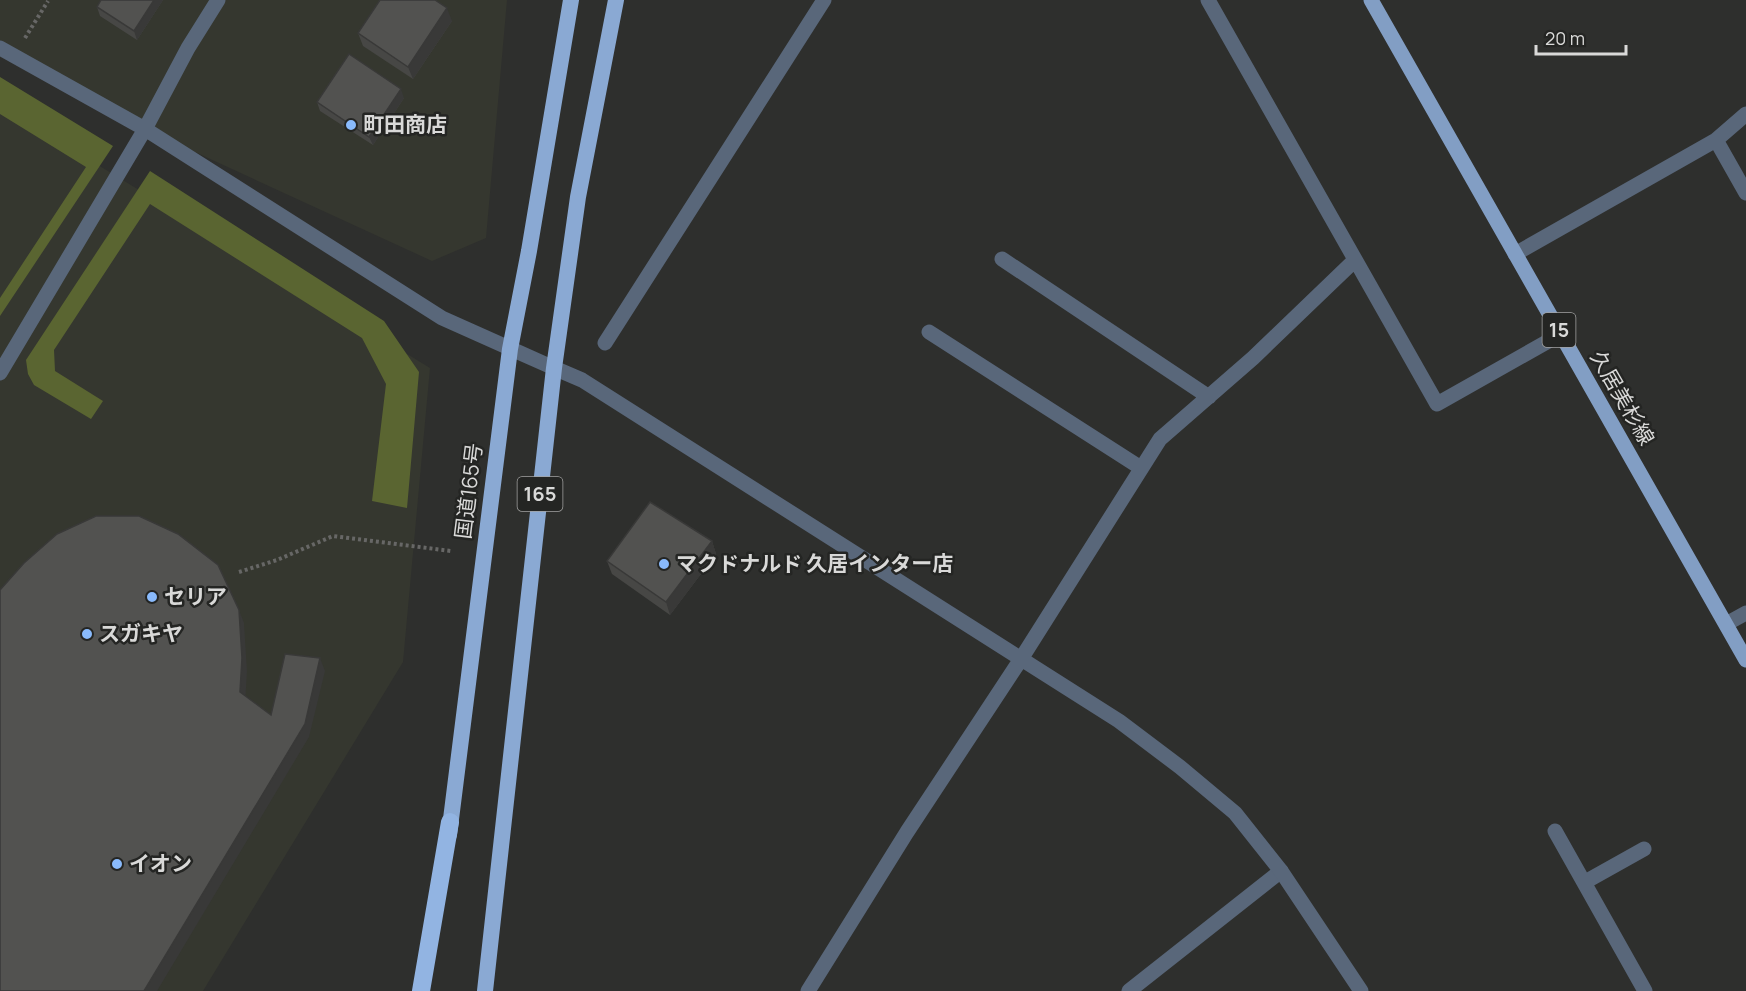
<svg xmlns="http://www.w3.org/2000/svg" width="1746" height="991" font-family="Manrope,'Noto Sans JP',sans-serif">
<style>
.built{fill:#35372f}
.forest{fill:#5a6531}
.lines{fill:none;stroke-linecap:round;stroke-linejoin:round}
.path{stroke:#676766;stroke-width:4;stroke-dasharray:3 3;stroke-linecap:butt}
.service{stroke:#59677a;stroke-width:15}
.minor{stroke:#59677a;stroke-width:15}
.tertiary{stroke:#59677a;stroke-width:15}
.primary{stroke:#829ec4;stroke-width:15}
.trunk{stroke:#8aa9d3;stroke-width:16}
.motorway{stroke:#92b4e2;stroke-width:18}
.wall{fill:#474745}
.shaded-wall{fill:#393938}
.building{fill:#525250;stroke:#393938;stroke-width:1.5}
.poi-dot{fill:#89bafc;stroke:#242523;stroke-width:2}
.labels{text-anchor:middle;stroke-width:5;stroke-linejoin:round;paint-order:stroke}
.shield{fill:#242523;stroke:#a3a3a2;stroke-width:1.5}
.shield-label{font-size:20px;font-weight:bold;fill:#d9d9d8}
.poi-label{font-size:21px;font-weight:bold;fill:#d9d9d8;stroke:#242523;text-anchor:start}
.street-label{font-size:21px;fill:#d9d9d8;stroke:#242523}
</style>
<rect width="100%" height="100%" fill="#2e2f2d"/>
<!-- built -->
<path class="built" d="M0,0H507L486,238L432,261L145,129L0,48Z
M0,105L430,368L403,662L203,991H0Z"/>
<!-- forest -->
<path class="forest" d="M0,77L113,146L0,316V298L86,167L0,114Z
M150,171L384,321L419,372L407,508L372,501L386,384L362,338L150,204L54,350L55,371L103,401L91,419L34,385L28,374L26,360Z"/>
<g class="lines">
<!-- path -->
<path class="path" d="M25,38L48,1
M239,572L277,560L333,536L451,551"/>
<!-- service -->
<path class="service" d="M1129,991L1281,871"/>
<!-- minor -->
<path class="minor" d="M1208,0L1437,404L1561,334
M1716,140L1746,193
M1515,254L1716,140L1746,114
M1002,259L1209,397
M929,332L1141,468
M605,343L824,0
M554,368L582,380L1119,721L1180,767L1235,813L1281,871L1361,991
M1726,624L1746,613
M1555,831L1645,991
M1585,882L1644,849
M808,991L907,832L1021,659L1160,439L1253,358L1355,260"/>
<!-- tertiary -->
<path class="tertiary" d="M0,48L145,129L442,318L554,368
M0,373L145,129L188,48L218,0"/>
<!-- primary -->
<path class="primary" d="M1371,0L1746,660"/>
<!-- trunk -->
<path class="trunk" d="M449,835L510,349L529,251L571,0
M485,991L554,368L578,197L616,0"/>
<!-- motorway -->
<path class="motorway" d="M421,991L450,822"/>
</g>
<!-- wall -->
<path class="wall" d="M101,0H163L137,40L100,16L97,7Z
M452,21L413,79L363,46L358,33Z
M404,98L373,145L320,111L317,102Z
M712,541L716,554L670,615L612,574L607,561Z"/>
<!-- shaded-wall -->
<path class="shaded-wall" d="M154,0H163L137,40L134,31Z
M447,8L452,21L413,79L408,67Z
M401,89L404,98L373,145L369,137Z
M712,541L716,554L670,615L666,602Z
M239,610L244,623L247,671L245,705L240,692Z
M320,658L325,671L309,737L157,991H144Z"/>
<!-- building -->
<path class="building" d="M101,0H154L134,31L97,7Z
M380,0H435L447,8L408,67L358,33Z
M349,54L401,89L369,137L317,102Z
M650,502L712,541L666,602L607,561Z
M96,516H139L178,534L218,565L239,610L242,658L240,692L271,715L285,654L320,658L305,724L144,991H0V590L24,563L57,534Z"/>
<!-- markers -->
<g class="poi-dot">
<circle cx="351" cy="125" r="6"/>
<circle cx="664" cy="564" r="6"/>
<circle cx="152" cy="597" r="6"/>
<circle cx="87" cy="634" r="6"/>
<circle cx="117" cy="864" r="6"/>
</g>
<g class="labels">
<!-- shield labels -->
<g class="shield">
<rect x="1542.5" y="313" width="33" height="34" rx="4.5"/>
<rect x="517.5" y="477" width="45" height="34" rx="4.5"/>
</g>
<g class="shield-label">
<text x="1559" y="337">15</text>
<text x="540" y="501">165</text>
</g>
<!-- poi labels -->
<g class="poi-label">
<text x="363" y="132">町田商店</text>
<text x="676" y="571">マクドナルド 久居インター店</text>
<text x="164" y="604">セリア</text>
<text x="99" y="641">スガキヤ</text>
<text x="129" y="871">イオン</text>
</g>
<!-- street labels -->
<g class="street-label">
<text transform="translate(1622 398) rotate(60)" y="7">久居美杉線</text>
<text transform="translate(469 491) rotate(-83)" y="7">国道165号</text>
</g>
</g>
<!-- scale -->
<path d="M1536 45v9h90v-9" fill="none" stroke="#d9d9d8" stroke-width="3"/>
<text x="1545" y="45" font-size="18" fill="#d9d9d8" stroke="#242523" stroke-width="4.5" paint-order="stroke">20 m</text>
</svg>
